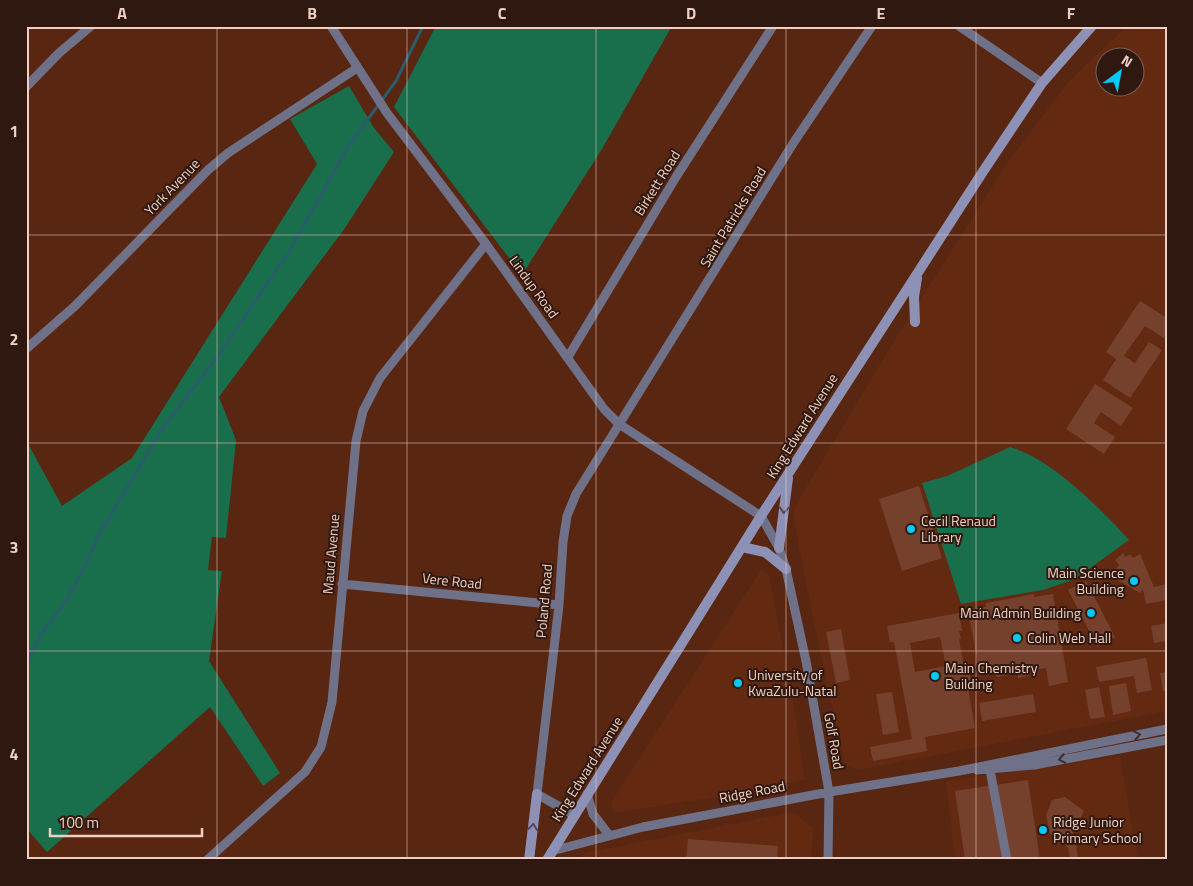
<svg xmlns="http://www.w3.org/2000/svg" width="1193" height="886" font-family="'Titillium Web',sans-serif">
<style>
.built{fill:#632911;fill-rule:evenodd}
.green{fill:#196e4c}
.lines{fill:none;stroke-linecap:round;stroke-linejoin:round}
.stream{stroke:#2a5c6c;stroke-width:3}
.building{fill:#76412c;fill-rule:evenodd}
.street{stroke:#6f7189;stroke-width:9}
.secondary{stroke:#8e91b6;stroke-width:10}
.oneway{stroke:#554852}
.oneway2{stroke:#3f2e2e}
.grid{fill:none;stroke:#f0cfc3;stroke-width:1;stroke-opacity:0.55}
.poi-dot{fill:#00cbf8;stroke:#2f180f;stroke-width:2}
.labels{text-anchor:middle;stroke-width:4;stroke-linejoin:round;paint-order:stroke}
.street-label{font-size:14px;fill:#f0cfc3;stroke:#2f180f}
.poi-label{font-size:14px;fill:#f0cfc3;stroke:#2f180f;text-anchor:start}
.neatline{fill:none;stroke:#f0cfc3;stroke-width:2}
.grid-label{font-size:16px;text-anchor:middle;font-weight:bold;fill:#f0cfc3}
</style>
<rect width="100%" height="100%" fill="#592612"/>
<!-- built -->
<path class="built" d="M1127,26H1167V711L858,770L844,763L806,585L793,515L795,506L896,338L1007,163L1069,81ZM1106,58H1136V88H1106Z
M761,570L769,574L794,707L805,780L730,795L613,813L611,802Z
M1120,756L1138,860H955L946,781Z
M793,812L813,828L811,860H579L584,853Z"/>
<!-- green -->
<path class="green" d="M436,26H672L602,149L522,275L394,107Z
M349,86L374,128L394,152L345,228L219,397L236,440L226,538L212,537L208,570L222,571L209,661L280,773L263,786L210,707L47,852L26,828V440L62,506L132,458L317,164L290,119Z
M1010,447C1052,459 1100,508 1129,540L1075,579L1043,590L961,604L922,483L947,476Z"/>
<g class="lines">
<!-- stream -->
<path class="stream" d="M26,663L41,634L66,601L85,567L97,538L162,429L220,353L288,253L349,145L396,81L423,26"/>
</g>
<!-- building -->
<path class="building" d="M1140,301L1167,318V340L1145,326L1124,356L1135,363L1149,342L1162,350L1130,398L1103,380L1116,359L1106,352Z
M1095,384L1133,408L1121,426L1101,412L1094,423L1115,437L1104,454L1066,429Z
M919,486L942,558L902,571L879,499Z
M1123,553L1125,557L1130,554L1133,558L1140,554L1154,587L1167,584V600L1146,604L1143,589L1140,593L1114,578L1119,571L1116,569L1119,565L1115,560Z
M1086,581L1115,637L1097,646L1068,590Z
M1034,594V597L1053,594L1068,682L1049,686L1046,668L1028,671L1029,676L1018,678V674L996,677L995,667L979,670L968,610L986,607V603Z
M959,613L962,631H959L961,639H959L964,667L968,666L971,681L967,682L975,728L925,737L927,751L873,761L870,747L912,739L894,642H890L887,626ZM940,637L946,666L915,672L910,643Z
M1167,623V641L1154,643L1151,626Z
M841,629L850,680L836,683L826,632Z
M1146,658L1152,690L1137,693L1134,676L1099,682L1096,667Z
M1167,672V691H1163L1160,673Z
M1126,683L1131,711L1113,715L1109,686Z
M1099,687L1105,717L1090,719L1085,690Z
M892,692L899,732L883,735L876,694Z
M1033,694L1036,712L982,721L979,703Z
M1028,780L1040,860H965L955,791Z
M1065,797L1084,811L1071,837L1076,843L1078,860H1071L1068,848L1060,838L1050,834L1046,815L1052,800Z
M688,839L778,846L777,860H686Z"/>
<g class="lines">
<!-- street -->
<path class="street" d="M331,26L387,113L486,244L604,409L619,424L761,516L779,548L786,569L806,661L829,792L828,860
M959,26L1042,83
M26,87L59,53L91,26
M26,349L75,306L208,170L228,153L357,68
M568,357L676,177L773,26
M342,584L559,605
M977,770L1034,765L1167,740
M990,770L1007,860
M587,794L593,814L609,835
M574,815L537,794L559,605L563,542L567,516L576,494L794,142L872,26
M552,851L643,827L829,792L959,771L1167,729
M207,860L305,772L321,747L332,702L356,441L363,411L380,378L486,244"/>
<!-- secondary -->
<path class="secondary" d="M915,322L914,297L917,278
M742,547L765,552L786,569
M779,548L788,478
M529,860L537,794
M547,860L761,516L984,170L1042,83L1092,26"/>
</g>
<!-- one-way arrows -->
<defs><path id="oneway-chevron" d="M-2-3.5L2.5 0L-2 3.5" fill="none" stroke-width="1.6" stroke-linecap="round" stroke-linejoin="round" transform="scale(1.25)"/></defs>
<g class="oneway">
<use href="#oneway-chevron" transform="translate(784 510) rotate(94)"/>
<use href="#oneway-chevron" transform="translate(533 827) rotate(-83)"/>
</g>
<g class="oneway2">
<use href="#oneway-chevron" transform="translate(1137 735) rotate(-11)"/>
<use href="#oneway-chevron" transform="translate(1062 759) rotate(169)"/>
</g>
<!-- grid -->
<path class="grid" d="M217,26V860M407,26V860M596,26V860M786,26V860M976,26V860M26,235H1167M26,443H1167M26,651H1167"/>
<!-- markers -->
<g class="poi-dot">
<circle cx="911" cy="529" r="5"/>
<circle cx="1134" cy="581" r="5"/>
<circle cx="1091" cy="613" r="5"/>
<circle cx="1017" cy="638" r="5"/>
<circle cx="935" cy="676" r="5"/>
<circle cx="738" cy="683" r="5"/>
<circle cx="1043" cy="830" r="5"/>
</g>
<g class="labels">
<!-- street labels -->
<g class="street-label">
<text transform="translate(657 183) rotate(-58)" y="5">Birkett Road</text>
<text transform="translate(172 187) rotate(-46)" y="5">York Avenue</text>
<text transform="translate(733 217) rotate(-59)" y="5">Saint Patricks Road</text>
<text transform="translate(534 287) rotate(54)" y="5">Lindup Road</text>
<text transform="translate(802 426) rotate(-58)" y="5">King Edward Avenue</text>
<text transform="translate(331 554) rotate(-85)" y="5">Maud Avenue</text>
<text transform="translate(452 581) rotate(6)" y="5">Vere Road</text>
<text transform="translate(544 601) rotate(-85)" y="5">Poland Road</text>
<text transform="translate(834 741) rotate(80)" y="5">Golf Road</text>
<text transform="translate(587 769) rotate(-58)" y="5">King Edward Avenue</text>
<text transform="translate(752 792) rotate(-11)" y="5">Ridge Road</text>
</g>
<!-- poi labels -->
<g class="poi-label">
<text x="921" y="526">Cecil Renaud<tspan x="921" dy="16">Library</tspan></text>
<text x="1124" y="578" text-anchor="end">Main Science<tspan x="1124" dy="16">Building</tspan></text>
<text x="1081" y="618" text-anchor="end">Main Admin Building</text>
<text x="1027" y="643">Colin Web Hall</text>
<text x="945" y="673">Main Chemistry<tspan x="945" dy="16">Building</tspan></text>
<text x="748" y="680">University of<tspan x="748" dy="16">KwaZulu-Natal</tspan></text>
<text x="1053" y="827">Ridge Junior<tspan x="1053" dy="16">Primary School</tspan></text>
</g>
</g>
<!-- border -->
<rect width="1193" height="886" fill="none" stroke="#2f180f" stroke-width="55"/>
<!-- north arrow -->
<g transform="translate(1120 72) rotate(32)"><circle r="24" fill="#2f180f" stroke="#7c6157"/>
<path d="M0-4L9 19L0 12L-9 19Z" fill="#00cbf8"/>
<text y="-8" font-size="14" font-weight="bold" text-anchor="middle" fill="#f0cfc3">N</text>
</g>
<!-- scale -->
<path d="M50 828v8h152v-8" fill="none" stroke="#f0cfc3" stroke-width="2.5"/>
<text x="58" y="828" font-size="15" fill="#f0cfc3" stroke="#2f180f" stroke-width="4" paint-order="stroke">100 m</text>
<rect x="28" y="28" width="1138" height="830" class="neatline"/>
<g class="grid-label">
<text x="122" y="19">A</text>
<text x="312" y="19">B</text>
<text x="502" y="19">C</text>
<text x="691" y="19">D</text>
<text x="881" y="19">E</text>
<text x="1071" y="19">F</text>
<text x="14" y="137">1</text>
<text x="14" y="345">2</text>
<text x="14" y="553">3</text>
<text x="14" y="760">4</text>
</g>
</svg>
